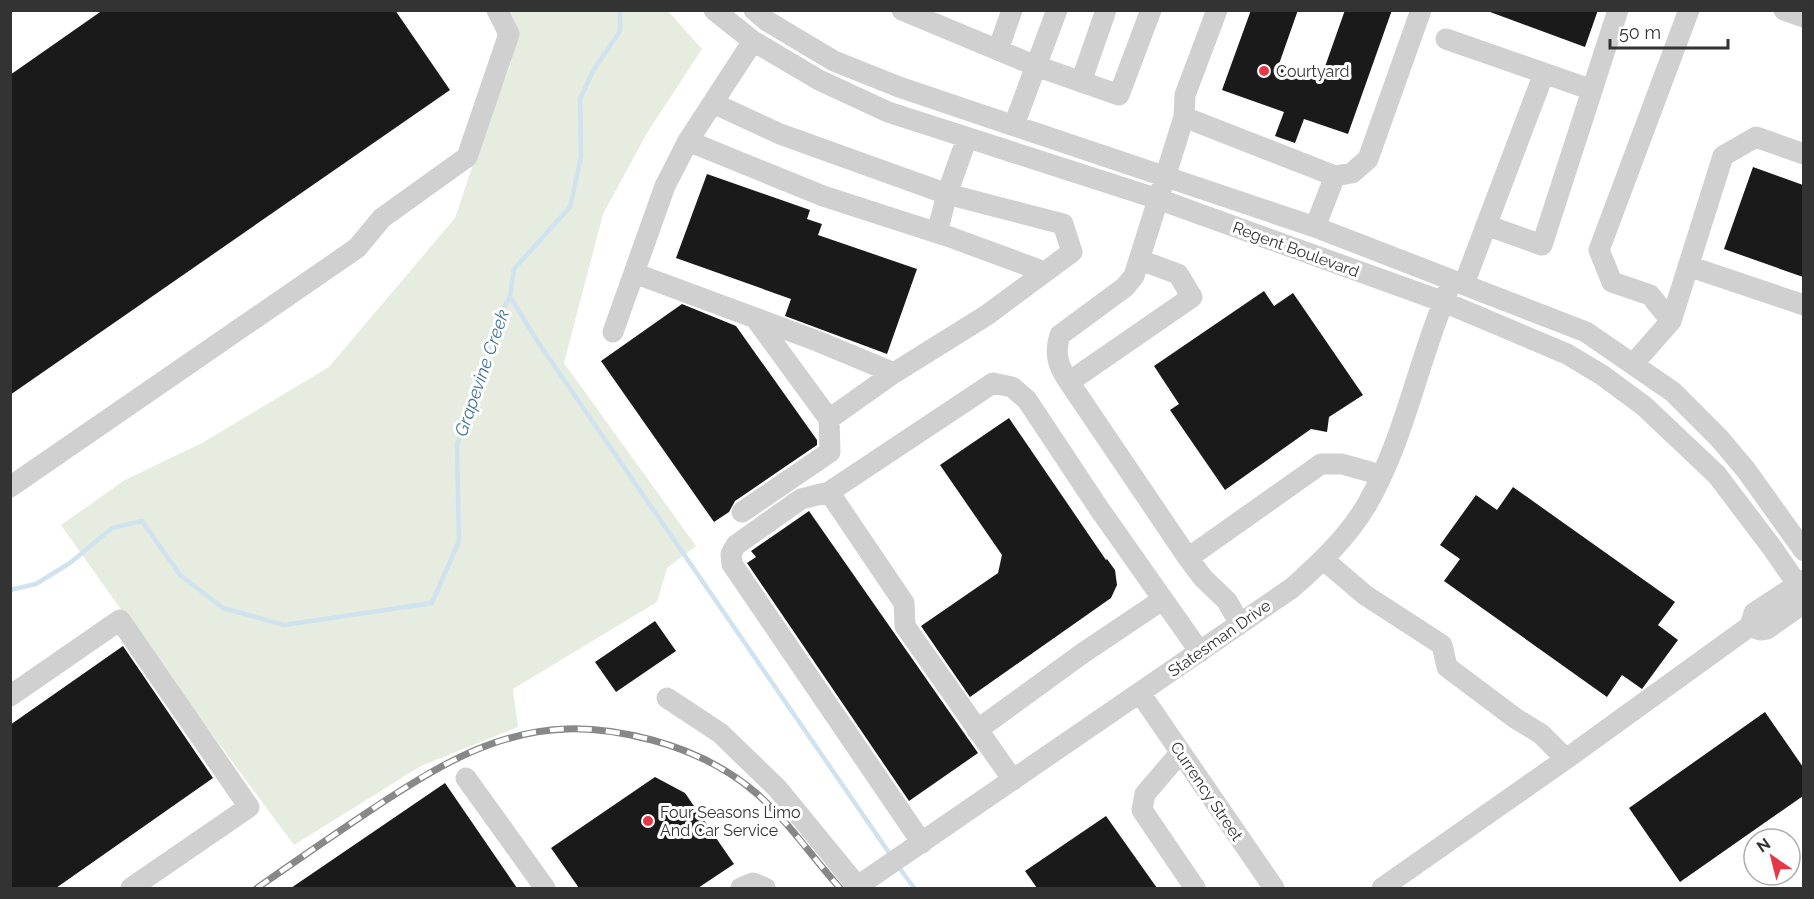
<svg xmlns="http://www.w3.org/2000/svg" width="1814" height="899" font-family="Raleway,sans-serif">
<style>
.green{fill:#e6ecdf}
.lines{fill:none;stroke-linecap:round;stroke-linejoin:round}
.stream{stroke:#cfe2ee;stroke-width:4.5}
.building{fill:#1a1a1a}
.minor{stroke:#d0d0d0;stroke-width:21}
.rail-casing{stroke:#888;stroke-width:7}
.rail{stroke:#fff;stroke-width:4.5;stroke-dasharray:14;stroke-linecap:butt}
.poi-dot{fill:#e63946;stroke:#fff;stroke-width:2}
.labels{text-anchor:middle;stroke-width:6;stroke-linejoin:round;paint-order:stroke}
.poi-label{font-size:16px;fill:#333;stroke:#fff;text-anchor:start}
.street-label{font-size:16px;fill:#333;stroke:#fff}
.water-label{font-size:18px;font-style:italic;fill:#3f7597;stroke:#fff}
</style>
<rect width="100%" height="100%" fill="#fff"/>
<!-- green -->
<path class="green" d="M505,11H668L702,49L647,133L603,214L564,363L696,546L667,568L657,602L513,689L518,727L421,766L294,845L151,652L61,525L125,480L202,443L329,367L455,218L490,114L511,64L513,29Z"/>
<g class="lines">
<!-- stream -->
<path class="stream" d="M510,297L540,345L892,857
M10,590L36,584L70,563L112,528L142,521L180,575L223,608L284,625L432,603L459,541L457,445L500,314L510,297L514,269L570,207L581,157L580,99L593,71L620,31V10
M898,866L914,888"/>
</g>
<!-- building -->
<path class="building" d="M103,10H395L450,90L10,395V75Z
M1251,10H1298L1279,64L1321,78L1345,10H1392L1348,134L1304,119L1295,143L1275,136L1284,112L1222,90Z
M1490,10H1598L1585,47L1490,12Z
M1753,167L1803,185V277L1724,249Z
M707,174L810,210L807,219L822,224L818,235L917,269L887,354L785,316L791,299L676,258Z
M1264,291L1274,306L1293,293L1363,395L1329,417L1327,432L1311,429L1225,490L1170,410L1179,404L1154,366Z
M682,304L736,326L817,440V445L735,501L729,512L714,522L601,361Z
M1009,418L1106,560L1107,559L1115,570L1117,585L1111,598L970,697L921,626L998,573L1002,555L940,465Z
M1513,487L1675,602L1658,625L1678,640L1642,689L1622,675L1607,697L1444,581L1460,559L1440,545L1476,495L1497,510Z
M809,511L978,753L909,801L747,563L756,557L751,551Z
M655,621L676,651L616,692L595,662Z
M123,646L213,778L56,888H10V725Z
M1765,712L1803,767V796L1680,882L1629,808Z
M655,777L685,793L734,864L698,888H579L551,848Z
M445,783L517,888H291Z
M1106,816L1157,888H1037L1025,871Z"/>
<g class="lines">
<!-- minor -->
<path class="minor" d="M714,10L753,41L819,80L888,112L1158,199L1444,302L1567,354L1602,375L1644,406L1717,475L1773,549L1804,594
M754,10L767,21L834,61L899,87L1315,227L1586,332L1673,392L1719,438L1746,470L1804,551
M902,10L1036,66L1057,10
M1217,10L1185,95L1184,117L1134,276L1125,287L1060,335C1054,354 1058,366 1069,382L1188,558L1203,578L1227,601L1240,624
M1784,10L1804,17
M1446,39L1592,90
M998,50L1012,10
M1081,82L1106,10
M713,103L780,134L947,194L937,233
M1184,117L1335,176
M1014,125L1036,66L1119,95L1151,10
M688,141L823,196L950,237L1045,272
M1486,225L1542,245L1618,10
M1315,227L1335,176L1352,173L1368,159L1421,10
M1688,266L1804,305
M634,273L817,341L894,373L987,315L1072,252L1063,224L947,194L967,138
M1464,284L1544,73
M755,318L829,419L894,373
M1671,321L1650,295L1612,282L1599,250L1689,10
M613,332L665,186L688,141L753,41
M1634,363L1671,321L1723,156L1756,137L1804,154
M1069,382L1192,297L1178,274L1140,260
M10,487L357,248L382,218L467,157L509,34L497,10
M829,492L801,499L736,545L731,554L732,564L922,843
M742,512L830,452L829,419
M1188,558L1321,464H1342L1381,475
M1324,560L1365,595L1442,645L1447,667L1515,718L1541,734L1566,759
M1750,626L1760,630L1767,629L1804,603
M1140,693L1274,888
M10,696L120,620L249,807L131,888
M667,698L720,733L777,788L858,887
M977,730L1083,653L1162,600
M1180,753L1145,794L1142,810L1195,888
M466,778L545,888
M1013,780L905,626L904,603L829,492L993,383L1012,387L1027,400L1100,510L1200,652
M741,888L753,883L765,888
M855,888L1292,588C1319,564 1347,538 1366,506C1405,439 1418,360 1449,288
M1382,888L1566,759L1750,626L1754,613L1804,580"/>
<defs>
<path id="rail" d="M257,888C293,863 329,838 365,814C426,773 491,731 567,729C595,728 625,733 652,740C689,750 727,768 756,793C788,821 812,857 840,888"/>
</defs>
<!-- rail casing -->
<use href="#rail" class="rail-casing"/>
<!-- rail -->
<use href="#rail" class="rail"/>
</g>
<!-- markers -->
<g class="poi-dot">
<circle cx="1264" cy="71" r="6"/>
<circle cx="648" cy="821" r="6"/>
</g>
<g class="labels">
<!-- poi labels -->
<g class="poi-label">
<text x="1276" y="77">Courtyard</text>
<text x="660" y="818">Four Seasons Limo<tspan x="660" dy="18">And Car Service</tspan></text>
</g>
<!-- street labels -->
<g class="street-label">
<text transform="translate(1296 249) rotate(20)" y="6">Regent Boulevard</text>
<text transform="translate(1219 638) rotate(-35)" y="6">Statesman Drive</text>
<text transform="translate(1207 791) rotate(56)" y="6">Currency Street</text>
</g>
<!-- water labels -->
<g class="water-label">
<text transform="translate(482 373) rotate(-71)" y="6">Grapevine Creek</text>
</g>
</g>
<!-- border -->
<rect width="1814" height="899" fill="none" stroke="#333333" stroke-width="24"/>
<!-- north arrow -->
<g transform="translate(1772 857) rotate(325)"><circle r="28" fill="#ffffff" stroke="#adadad" stroke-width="1.5"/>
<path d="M0-4.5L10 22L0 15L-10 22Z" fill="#e63946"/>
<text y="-9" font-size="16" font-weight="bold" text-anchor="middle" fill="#333333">N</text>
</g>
<!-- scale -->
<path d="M1610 39v9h118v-9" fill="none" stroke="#333333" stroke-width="3"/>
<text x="1619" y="39" font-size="18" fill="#333333" stroke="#ffffff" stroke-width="4.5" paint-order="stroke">50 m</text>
</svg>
